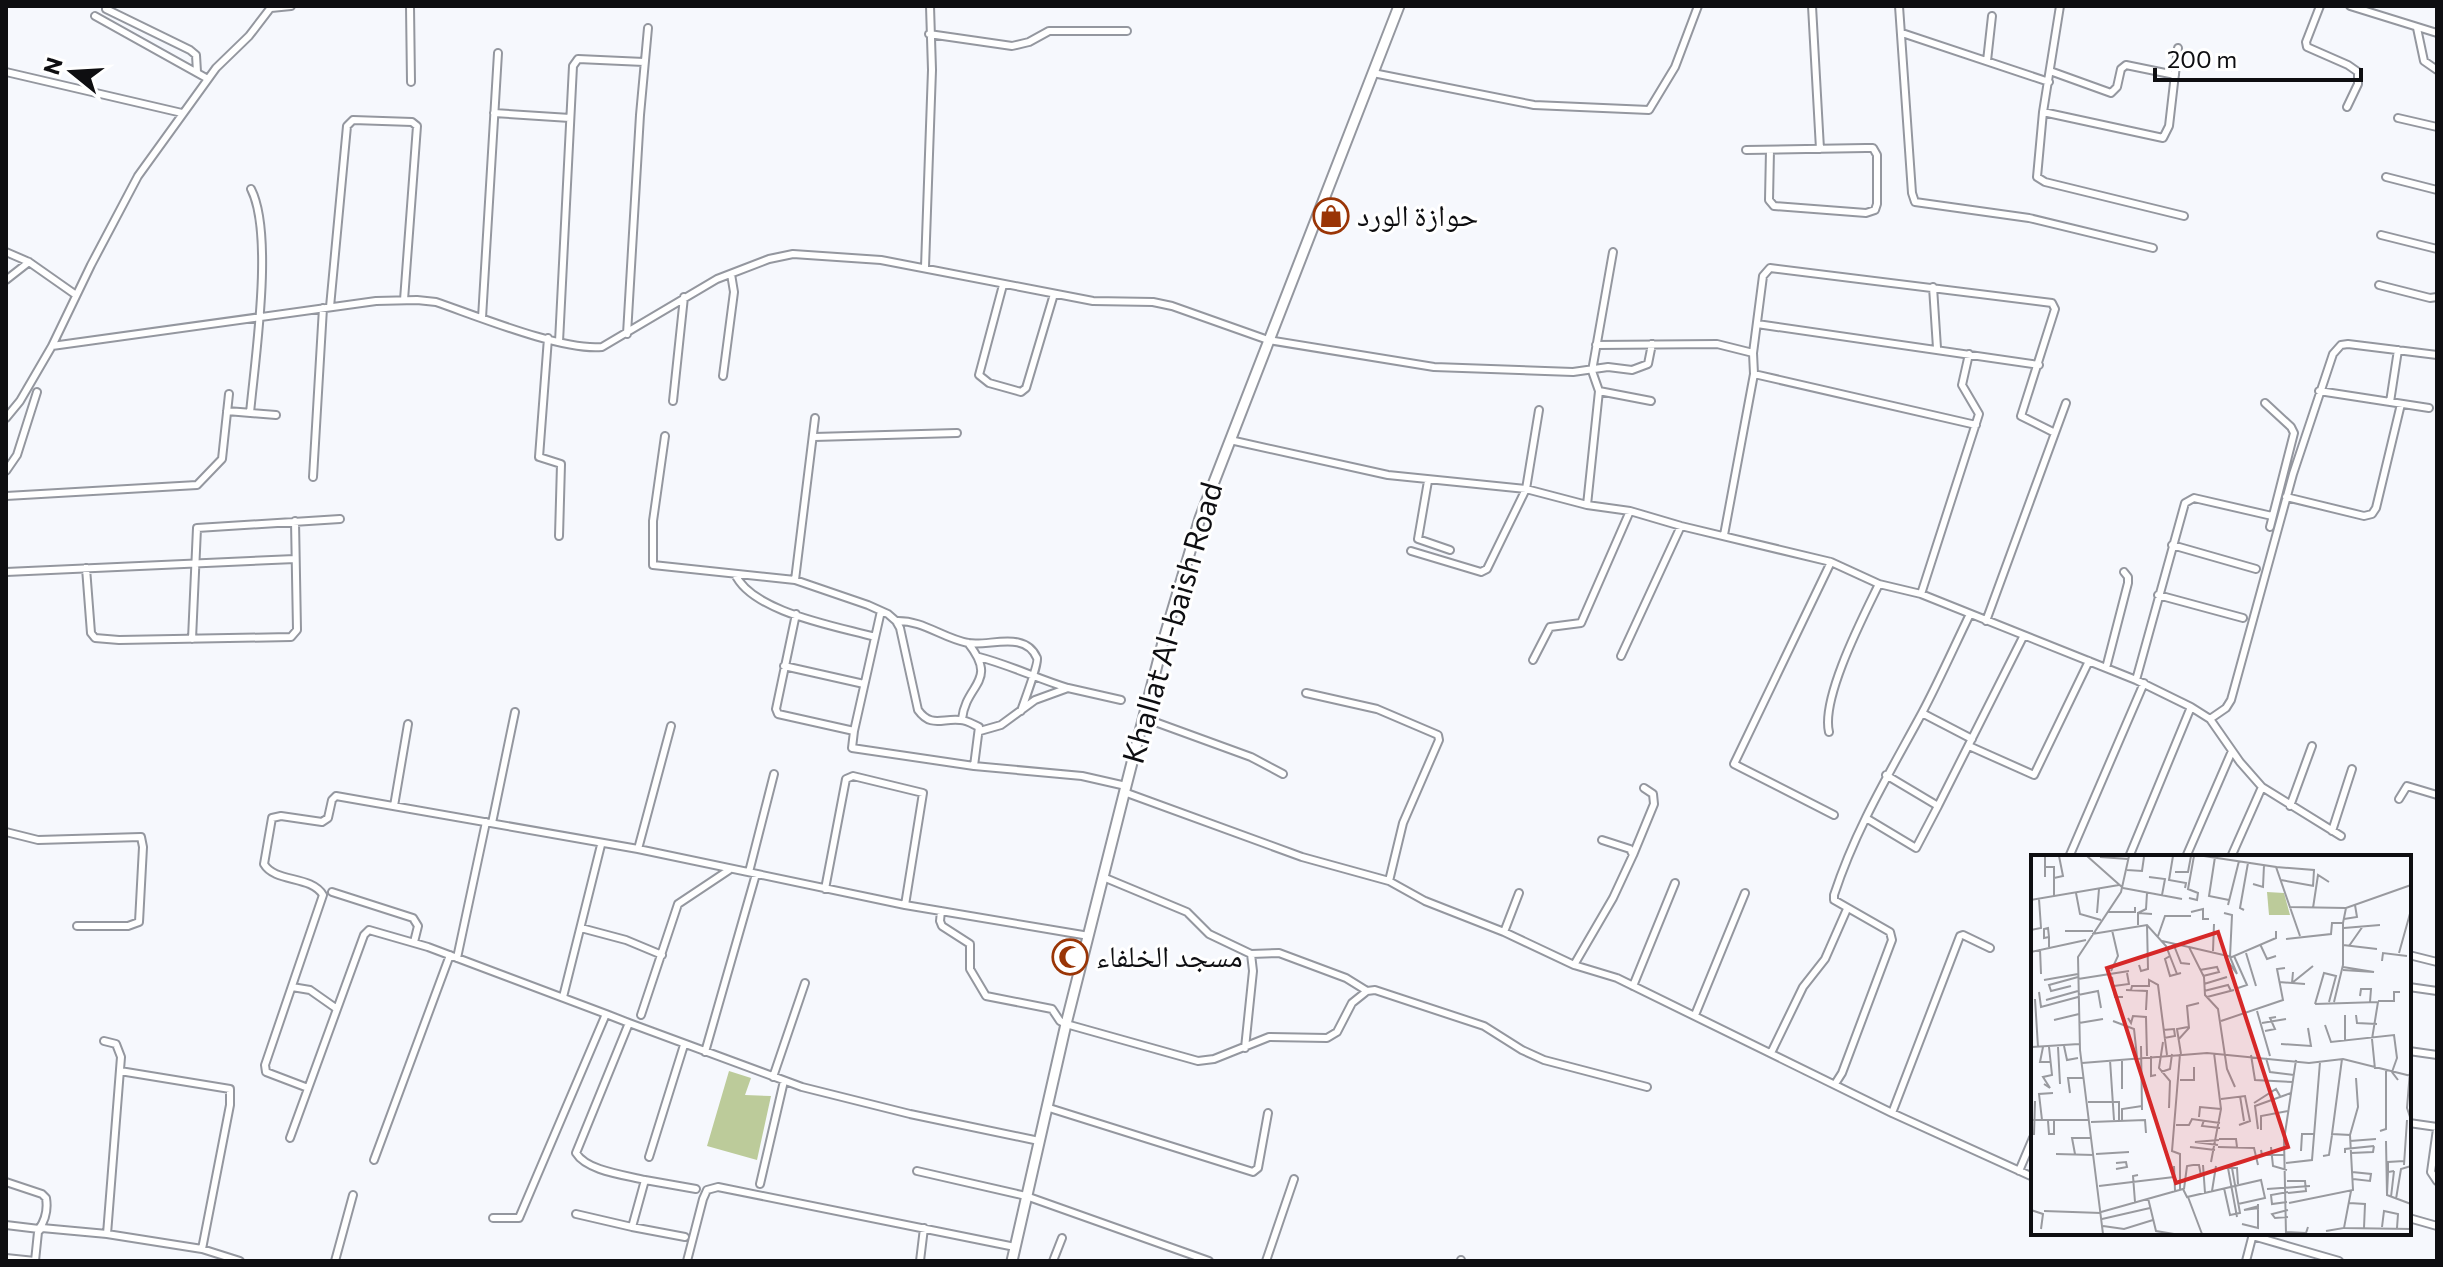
<svg xmlns="http://www.w3.org/2000/svg" width="2443" height="1267" font-family="Commissioner,'Noto Naskh Arabic',sans-serif">
<style>
.forest{fill:#bccb9a}
.lines{fill:none;stroke-linecap:round;stroke-linejoin:round}
.street-casing{stroke:#94979f;stroke-width:10}
.secondary-casing{stroke:#94979f;stroke-width:13}
.street{stroke:#fff;stroke-width:6}
.secondary{stroke:#fff;stroke-width:9}
.labels{text-anchor:middle;stroke-width:6;stroke-linejoin:round;paint-order:stroke}
.poi-label{font-size:30px;fill:#0e0e11;stroke:#fff;text-anchor:start}
.street-label{font-size:30px;fill:#0e0e11;stroke:#fff}
.inset-road{fill:none;stroke:#999a9f;stroke-width:2}
.view{fill:#d62828;fill-opacity:0.15;stroke:#d62828;stroke-width:4}
.inset-edge{fill:none;stroke:#0e0e11;stroke-width:4}
</style>
<rect width="100%" height="100%" fill="#f6f8fd"/>
<!-- forest -->
<path class="forest" d="M729,1071L751,1078L745,1095L771,1096L757,1160L707,1146Z"/>
<g class="lines">
<defs>
<path id="street" d="M410,6L411,82
M1812,6L1820,149
M1899,6L1912,193L1915,202L2029,218L2153,248
M2060,6L2043,112L2037,177L2045,182L2184,216
M2320,6L2306,42L2307,47L2348,65L2358,72V84L2347,107
M2350,6L2437,33
M271,8L291,6
M106,9L190,50L196,55L197,72
M95,16L208,79
M2417,28L2424,61L2437,70
M1902,33L2049,82
M929,34L1012,46L1029,42L1049,31H1127
M1987,61L1992,16
M2050,71L2111,93L2117,87L2121,69L2126,65L2175,75
M6,72L182,113
M1373,73L1534,105L1649,110L1675,67L1698,6
M2043,112L2163,138L2169,126L2178,48
M494,113L570,118
M2398,118L2437,127
M1746,150C1786,149 1826,149 1866,148H1873L1877,155V204L1875,210L1866,213L1774,206L1769,200L1770,150
M2386,177L2437,190
M2381,235L2437,249
M6,252L29,262L76,295
M925,267L932,70L930,6
M6,280L29,262
M1003,285L979,375L989,383L1021,392L1026,388L1054,294
M2379,285L2430,298L2437,297
M1933,287L1937,348
M330,307L347,126L353,120L412,122L417,126L404,300
M482,318L498,53
M1757,324L2039,365
M627,334L640,115L648,28
M548,338L539,457L561,464L559,536
M559,342L573,66L578,59L644,62
M1596,345L1717,344L1753,353
M52,346L91,265L138,176L216,68L249,36L272,6
M1754,374L1976,425
M723,376L734,292L731,274
M1599,391L1651,401
M2319,391L2429,408
M673,401L684,297
M2390,402L2398,350
M2265,403L2291,427L2294,433L2270,527
M227,411L276,415
M250,413C255,359 274,234 251,189
M6,418L20,401L52,346L376,301L417,300L436,302C477,316 562,351 602,347L717,279L769,259L793,254L881,260L1093,301L1153,302L1172,306L1268,340L1434,367L1573,372L1608,367L1632,370L1648,364L1652,344
M665,436L653,521V565L795,580L868,605L888,614L896,621L900,628L918,710C931,728 942,718 960,720C967,720 974,725 979,727L974,766
M814,437L957,433
M1230,440L1388,475L1526,489L1587,505L1630,511L1681,526L1831,562L1879,584L1921,594L2136,680L2191,707L2210,719L2240,762L2262,787L2341,836
M6,471L17,455L37,392
M313,477L323,308
M1428,481L1418,539L1450,550
M6,496L197,485L222,459L229,394
M2286,497L2364,516L2372,514L2376,508L2401,404
M1587,505L1599,391L1592,371L1613,252
M1724,535L1754,374L1753,353L1763,276L1770,268L2052,303L2055,309L2021,416L2055,433
M2172,545L2256,569
M1411,551L1481,572L1487,569L1526,489L1539,410
M1831,562L1734,764L1834,815
M86,568L91,633L95,638L119,640L291,637L297,630L295,521
M6,572L295,559
M735,574C752,612 836,626 875,637
M795,580L815,418
M1921,594L1979,414L1962,385L1969,354
M2158,595L2243,618
M881,611L854,731L852,748L974,766L1082,776L1126,786
M796,614L776,709L778,714L854,731
M896,621C923,620 942,638 968,643C989,647 1025,630 1037,658C1039,663 1024,702 1021,711
M1986,621L2066,403
M192,639L197,528L340,519
M1621,656L1681,526
M979,657C1010,665 1038,679 1068,688L1035,700L1001,725L980,731
M1533,660L1550,627L1581,623L1630,511
M784,666L864,684
M2106,668L2128,583V577L2124,572
M2136,680L2185,503L2194,498L2272,516
M1068,688L1121,700
M1306,693L1377,709L1438,735L1439,740L1403,823L1389,881
M1922,713L1972,739
M1144,718L1251,757L1283,774
M962,719C966,683 999,682 968,643
M2210,719L2226,708L2231,700L2293,474L2333,354L2341,345L2348,344L2437,355
M1829,732C1821,698 1863,617 1879,584
M1969,746L2034,775L2089,661
M1886,775L1938,806L2023,637
M1124,792L1302,857L1389,881L1425,901L1504,932L1574,965L1617,978L1892,1113L2033,1177
M2399,799L2407,786L2437,795
M394,806L408,724
M2290,806L2312,746
M1866,818L1916,848L1938,806
M492,823L515,712
M2332,831L2352,769
M6,832L38,840L141,837L143,847L139,922L128,926H77
M638,849L671,726
M1633,855L1654,804L1653,794L1644,788
M2069,857L2144,683
M2129,857L2191,707
M2186,857L2232,751
M2231,857L2262,787
M749,872L774,774
M1103,877L1187,912L1209,934L1251,954L1253,971L1245,1048
M825,889L846,779L853,776L923,793L905,905
M332,892L413,918L418,926L414,942
M941,911L940,921L942,926L970,944V969L986,996L1052,1009L1060,1021L1066,1024L1198,1061L1214,1059L1269,1037L1327,1038L1337,1032L1352,1003L1367,991L1375,990L1484,1026L1522,1050L1544,1060L1647,1087
M581,928L626,940L662,955
M1504,932L1519,893
M1251,954L1279,953L1346,978L1367,991
M2409,955L2437,962
M457,958L486,822
M1574,965L1613,898L1633,855L1630,849L1602,840
M1633,986L1675,883
M292,987L310,990L337,1009
M2409,987L2437,991
M563,997L601,845
M606,1014L629,1023
M641,1015L678,904L729,870
M1695,1015L1745,893
M2409,1051L2437,1055
M705,1052L756,874
M1771,1053L1803,987L1825,959L1847,909
M120,1071L230,1089V1105L202,1249
M773,1077L805,983
M1835,1084L1842,1073L1892,940L1890,932L1834,900V895C1856,828 1889,774 1922,713C1939,681 1954,647 1970,614
M308,1088L266,1072L265,1065L323,895C311,875 275,883 264,864L272,818L281,816L322,822L328,818L332,800L336,796L638,849L905,905L1089,936
M1046,1107L1253,1172L1258,1168L1268,1113
M1892,1113L1960,936L1963,935L1990,948
M2409,1123L2437,1127
M2437,1129L2431,1172L2437,1181
M290,1138L364,935L369,930L428,947L606,1014L519,1218H493
M649,1157L684,1045
M374,1160L450,955
M917,1171L1026,1196L1209,1261
M2019,1171L2033,1138
M645,1180L696,1189
M6,1182L42,1194L46,1198C48,1210 46,1219 39,1229L6,1225
M760,1184L784,1081
M576,1214L632,1227L645,1180C625,1175 587,1171 576,1153L629,1023L802,1087L910,1114L1039,1141
M2409,1218L2437,1226
M632,1227L685,1237
M107,1234L202,1249L240,1261
M2253,1236L2339,1261
M6,1258L35,1261
M35,1261L38,1232L42,1228L107,1234L121,1057L116,1044L104,1041
M335,1261L353,1195
M687,1261L703,1199L707,1190L718,1187L1015,1247
M920,1261L924,1228
M1053,1261L1062,1238
M1266,1261L1294,1179
M1461,1261V1260
M2246,1261L2253,1234"/>
<path id="secondary" d="M1012,1261L1066,1024L1126,786L1163,642L1200,518L1399,6"/>
</defs>
<!-- street casing -->
<use href="#street" class="street-casing"/>
<!-- secondary casing -->
<use href="#secondary" class="secondary-casing"/>
<!-- street -->
<use href="#street" class="street"/>
<!-- secondary -->
<use href="#secondary" class="secondary"/>
</g>
<!-- icons -->
<defs>
<symbol id="shop-ring" viewBox="-11 -11 22 22"><circle r="9.5" fill="#fff" stroke="#9a3506" stroke-width="1.5"/><path d="M-5-2.5h2.3a2.7 3.5 0 0 1 5.4 0H5L5.5 6h-11ZM-1.5-2.5h3a1.5 2.3 0 0 0-3 0Z" fill="#9a3506"/></symbol>
<symbol id="mosque-ring" viewBox="-11 -11 22 22"><circle r="9.5" fill="#fff" stroke="#9a3506" stroke-width="1.5"/><path d="M3.5-4.9A6 6 0 1 0 3.5 4.9A5 5 0 1 1 3.5-4.9Z" fill="#9a3506"/></symbol>
</defs>
<g fill-rule="evenodd">
<use href="#shop-ring" x="1311" y="196" width="40" height="40"/>
<use href="#mosque-ring" x="1050" y="937" width="40" height="40"/>
</g>
<g class="labels">
<!-- poi labels -->
<g class="poi-label">
<text x="1357" y="226">حوازة الورد</text>
<text x="1096" y="967">مسجد الخلفاء</text>
</g>
<!-- street labels -->
<g class="street-label">
<text transform="translate(1173 623) rotate(-74)" y="10">Khallat Al-baish Road</text>
</g>
</g>
<!-- overview -->
<g transform="translate(2031 855)">
<rect width="380" height="380" fill="#f6f8fd"/>
<path d="M236,37L253,38L259,60H238Z" fill="#bccb9a"/>
<path class="inset-road" d="M56,1L92,33M142,1L138,25L155,28L154,33M173,1L245,12L269,81M69,2L97,4M184,2L178,41L198,45M14,12H23V41M245,12L283,15L282,31M96,15L111,16L113,2M144,17H157L160,1M14,22V1H19M118,22L134,24L131,40M23,23L32,21L28,1M250,25L283,31M222,29L232,32L233,10M92,33L151,44M45,38L49,59L70,65M158,43L166,45L167,38L157,34L163,1M0,45L88,30M197,50L208,6M258,52L315,53L380,30M282,53L287,20L298,27M213,55L209,53L217,8M77,57H104V52M160,57L172,54V64H178M66,58L68,34M107,58L115,54L116,38M193,58L201,60L199,102L206,119L194,102M313,64L326,62L324,50M107,70V58L121,59M313,73L349,70M0,75L10,73L8,44M34,76H62M61,79L116,70L135,91L146,119M127,81L134,61H160M18,82L13,83V74L17,73L18,82V92M255,84L300,79L301,68H312L315,53M131,86L158,92L173,122L174,140L187,154L196,214L204,232M142,88L150,108L159,109M229,89L236,104L245,101M312,90L346,94M318,91L332,71M158,92L201,102L245,83V76M9,94L10,119M182,96L183,69M0,97L55,85M215,98L225,131M368,98L380,55M139,101L134,104L139,121L150,118M203,101L216,130L207,133M351,106L352,98L376,101M108,110L110,116L117,114L116,70M169,115L186,112L188,117L172,121M312,115L343,117L312,112M80,116L87,101L81,75M81,122L84,142H92M47,124L98,116M13,125L47,119M248,127L261,128L262,117M173,129L196,122M274,129L261,128L282,111M40,131L20,136L18,130L47,122M83,131L98,129L96,118M95,135L116,136L115,155M100,135L101,131H118V125L127,130L136,200M173,136L197,130L200,136M8,137L10,152L47,142M47,140L67,136L70,153M329,141L330,134H340L339,147M176,142L203,135M4,144L7,192M15,145L47,136M347,146H363V137H369M303,147L312,110V68M284,149L347,147L341,184L344,214M284,149L293,118L305,121L298,147M226,156L239,201M314,160V185M325,160L326,168L346,169M97,163L100,168L102,161L115,162L116,201M23,165L48,159M82,166L103,174L106,202M190,166L252,145L246,114L254,113M48,168L72,164M231,168L255,164M294,170L300,187L363,180L366,203L361,217L367,225M132,175L143,174L144,181L133,183M234,176L244,174L239,163L245,162M147,185L158,173L156,151L168,148M132,187L128,213L139,226L138,253M250,189L280,191L277,173M33,191L36,205L47,203M110,191L111,255M0,192L48,189M12,192L9,207H19M27,192L29,229M150,199L146,174L157,172M220,200L224,225L262,227M120,201V221L125,220M235,203L239,217L263,220M380,204L376,253L380,265M79,205L83,265M51,208L176,198L278,208L312,204L380,221M130,217L139,214L141,199M149,225H163V212M13,229L19,233L12,222L21,220L18,192M91,234V204M39,238L37,223H52M209,241L213,266M190,244L214,241L219,266L208,270M57,247H88V265M223,248L245,234L249,241M168,262L169,252L190,254M0,265H57M11,265L8,239L22,238M91,265V254L111,251M173,265L171,271L189,273M17,266L18,279H23V266M60,267L114,265L115,278M145,270H158L161,264L189,268M227,274L224,251L260,238M230,275V261L257,256M349,276L355,274V215M3,280L4,246M319,280L327,252L325,223M188,284H205L206,292M319,286L345,284M355,286L356,340M187,290L164,287L188,285M159,292L184,295M187,292L223,293L227,310M240,292L242,311L256,315M230,295L231,300H254M270,296L271,279H283M314,298V294L343,291M320,298L342,297L343,291M25,299L63,300M44,299L41,283H60M65,299L98,297M292,301L298,300L301,280M180,307L190,254L183,198M85,308L95,307L96,312L85,314M255,308L281,305L289,207M172,310L174,338M373,310L376,265M143,311L144,336M192,313H206L207,329M197,313L206,362M357,316V307L373,306M363,316L357,317L356,340L380,349M321,317L340,319L339,326L322,324M158,324L170,321L168,310H162M256,326H274L275,336L257,338M68,331L143,322M193,333L199,360L209,358L201,313M153,334L156,311L162,310M236,334L279,331M149,335V299L141,296L149,199M181,336L185,311M157,342L171,379M360,342L363,316M117,343L125,376L143,379M365,344L370,314L380,311M104,347L102,321L107,320M256,347L241,349L240,340L257,337M258,348L322,335L319,280L301,279L311,204M318,348L334,349L333,373M228,351L213,355L228,353M0,355L12,359L10,374M257,355L241,359L244,363L257,362M13,356L70,358M70,357L152,334L156,342L230,325L234,343L207,349M71,364L119,353M211,369L227,373V349M72,371L93,374L122,365M351,372L353,356L367,359L366,373M313,373L380,374M295,376L313,373L320,336M255,377L275,378L277,372M72,379L49,195L47,102L90,37L98,1M255,379L253,285L265,205"/>
<path class="view" d="M187,77L257,292L145,328L76,113Z"/>
<rect width="380" height="380" class="inset-edge"/>
</g>
<!-- border -->
<rect width="2443" height="1267" fill="none" stroke="#0e0e11" stroke-width="16"/>
<!-- north arrow -->
<g transform="translate(72 72) rotate(288)" stroke="#ffffff" stroke-width="6" paint-order="stroke">
<path d="M0-6L14 30L0 20L-14 30Z" fill="#0e0e11"/>
<text y="-12" font-size="22" font-weight="bold" text-anchor="middle" fill="#0e0e11">N</text>
</g>
<!-- scale -->
<path d="M2155 68v12h206v-12" fill="none" stroke="#0e0e11" stroke-width="4"/>
<text x="2167" y="68" font-size="24" fill="#0e0e11" stroke="#ffffff" stroke-width="6" paint-order="stroke">200 m</text>
</svg>
